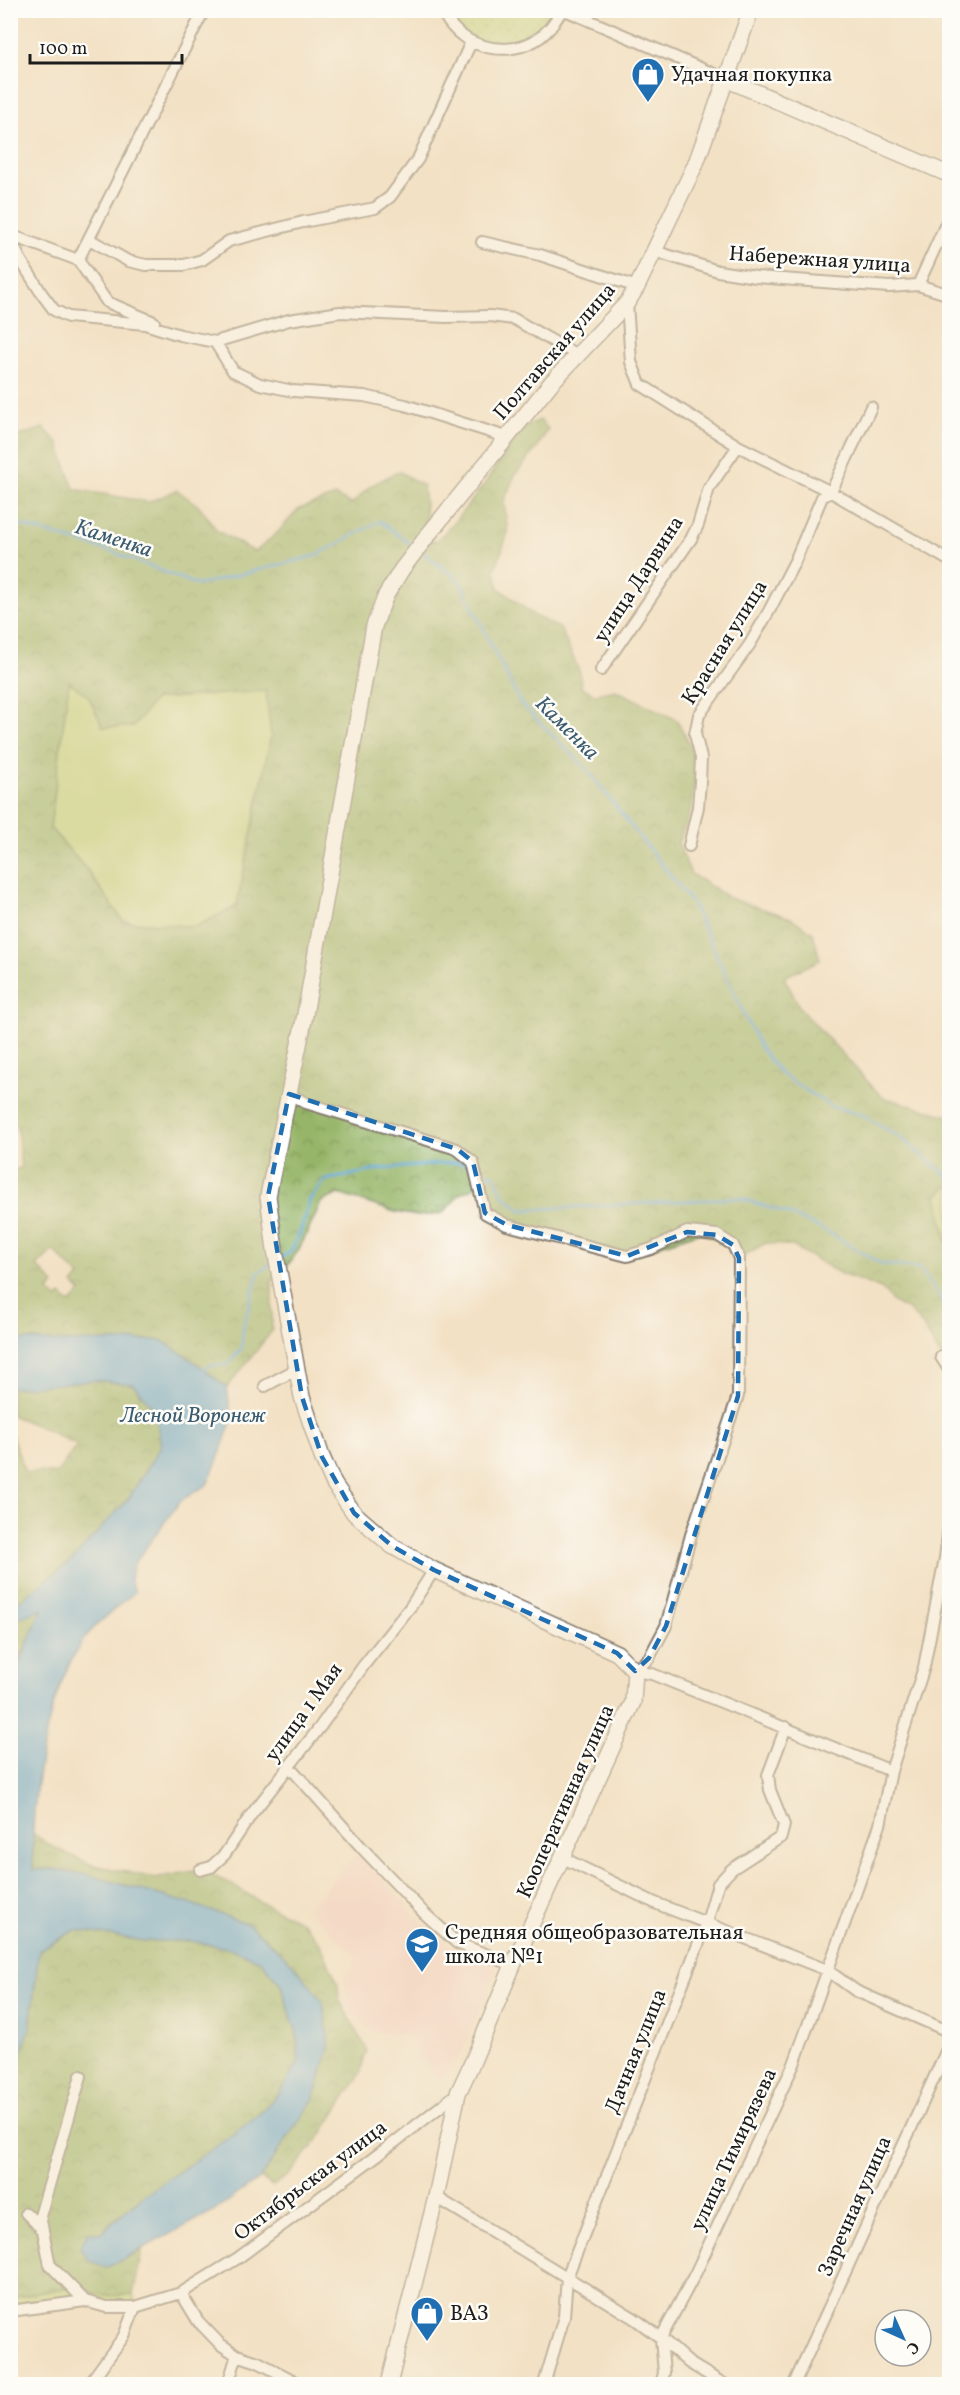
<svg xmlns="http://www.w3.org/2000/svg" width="960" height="2395" font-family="Vollkorn,serif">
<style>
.built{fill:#f7d1c7}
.grass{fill:#bdd377;stroke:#6c784a;stroke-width:1.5}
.forest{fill:url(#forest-crowns);stroke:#596842;stroke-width:1.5;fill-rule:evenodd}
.park{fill:url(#park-dots);stroke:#6c784a;stroke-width:1.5}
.water{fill:#60a7d6;stroke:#3e6279;stroke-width:1.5}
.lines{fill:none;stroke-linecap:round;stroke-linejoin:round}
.stream{stroke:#60a7d6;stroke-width:3}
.street-casing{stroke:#887e70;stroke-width:14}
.secondary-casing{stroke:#887e70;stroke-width:18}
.street{stroke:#fff;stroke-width:10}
.secondary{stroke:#fff;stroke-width:15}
.marked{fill:none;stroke:#1f6fb2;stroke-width:4.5;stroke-dasharray:12 8;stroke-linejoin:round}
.labels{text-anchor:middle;stroke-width:5;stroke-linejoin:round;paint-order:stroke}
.poi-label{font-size:21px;fill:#1c1c1c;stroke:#fdfcf7;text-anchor:start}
.street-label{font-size:21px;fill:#1c1c1c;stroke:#fdfcf7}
.water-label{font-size:22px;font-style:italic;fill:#3b5b70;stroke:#fdfcf7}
</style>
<defs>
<pattern id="forest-crowns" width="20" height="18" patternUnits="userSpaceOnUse" patternTransform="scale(1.5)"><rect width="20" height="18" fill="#96b568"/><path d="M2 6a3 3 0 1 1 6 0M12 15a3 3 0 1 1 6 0" fill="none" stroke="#7a9255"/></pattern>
<pattern id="park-dots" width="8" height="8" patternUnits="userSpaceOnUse" patternTransform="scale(1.5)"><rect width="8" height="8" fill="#bdd377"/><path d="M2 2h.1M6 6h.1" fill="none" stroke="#a2b566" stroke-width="1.8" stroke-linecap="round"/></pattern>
</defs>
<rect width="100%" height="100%" fill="#fdfcf7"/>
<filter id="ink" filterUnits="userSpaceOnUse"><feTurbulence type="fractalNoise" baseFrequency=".0167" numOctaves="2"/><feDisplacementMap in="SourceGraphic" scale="12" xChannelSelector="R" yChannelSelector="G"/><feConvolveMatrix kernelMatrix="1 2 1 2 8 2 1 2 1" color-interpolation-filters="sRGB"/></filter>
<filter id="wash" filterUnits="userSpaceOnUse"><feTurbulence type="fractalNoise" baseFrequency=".008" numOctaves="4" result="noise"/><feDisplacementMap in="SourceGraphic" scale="24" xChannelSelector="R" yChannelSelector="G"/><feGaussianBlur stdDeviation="1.35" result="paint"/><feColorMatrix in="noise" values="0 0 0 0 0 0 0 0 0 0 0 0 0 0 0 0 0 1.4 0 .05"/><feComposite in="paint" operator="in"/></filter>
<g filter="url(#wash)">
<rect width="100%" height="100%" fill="#f3e1c5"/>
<!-- built -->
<path class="built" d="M359,1853L416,1917L455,1949L497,1967L463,2049L440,2080L407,2035L374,2033L349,2010L345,1980L358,1958L307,1909Z"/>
<!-- grass -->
<path class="grass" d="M69,681L133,727L155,699L266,690L271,736L237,906L196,927L123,921L88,871L50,828Z
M948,1185L950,1187L949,1251L937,1196Z
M74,2286C95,2294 111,2296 133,2294L135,2307L85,2301L11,2311V2298Z"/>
<!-- forest -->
<path class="forest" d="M540,420L548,429L537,448L515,475L504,501L508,533L495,570L499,588L535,616L560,628L580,673L581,687L595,694L616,690L677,720L690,745L695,781L690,814L678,843L691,874L729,898L791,918L813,933L820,960L784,977L800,1008L882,1097L949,1116V1187L947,1185L937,1196L949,1251V1360L941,1357L923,1326L910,1311L893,1302L881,1288L841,1274L793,1246L766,1243L739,1258L733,1245L700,1232L627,1256L485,1213L489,1191L482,1184L461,1193L443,1213L418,1216L395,1212L339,1194L321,1202C308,1231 298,1260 272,1280V1331L227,1388L199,1365L161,1340L63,1342L11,1339V1170L21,1168L17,1126H11V438L44,428L58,443L74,489L149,502L177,490L200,507L217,531L255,552L277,533L299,509L335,496L352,504L370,486L399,471L423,486L428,535L435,542L452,525L483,486L525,426ZM69,682L88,696L103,727H133L155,699L266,691L271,736L237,906L195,927L123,921L88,871L50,828ZM53,1250L80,1277L73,1284L81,1292L70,1303L61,1295L57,1299L49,1291L54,1284L37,1266Z
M94,1380L133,1384L155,1410L161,1446L129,1498L71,1561L11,1607L10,1494L17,1485L11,1480V1433L25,1472L57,1473L77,1445L43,1428L11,1415V1387L17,1388Z
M43,1608L11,1679V1684V1621Z
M32,1833L53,1847L90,1864L154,1878L200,1870L233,1885L260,1902L302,1922L319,1942L338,1983L339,1999L367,2050L360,2074L320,2137L289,2175L273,2186L260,2178L313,2100L329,2048L323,2002L291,1962L248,1924L194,1905L127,1886L53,1869L33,1870Z
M75,1930L144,1941H191L232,1949L261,1961L280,1983L297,2033L299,2062L280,2092L259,2114L224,2141L116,2218L101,2233L105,2268L142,2250L133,2294L113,2296L93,2293L74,2286L11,2298V2086L30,2027L39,1950Z"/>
<!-- park -->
<path class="park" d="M442,11H562L551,28L513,49L471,42Z"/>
<!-- water -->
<path class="water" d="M11,1339L63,1342L161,1340L199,1365L227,1388L232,1419L220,1454L207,1485L181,1500L134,1564L130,1580L135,1592C120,1605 94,1625 84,1639C44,1696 30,1802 33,1870L53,1869L89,1875L194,1905L248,1924L291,1962L323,2002L329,2048L313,2100L260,2178L217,2209L106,2268L89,2260L80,2248L88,2232L101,2233L139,2199L224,2141L259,2114L280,2092L299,2062L297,2033L280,1983L261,1961L232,1949L191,1941H144L75,1930L39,1950L30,2027L11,2086V1684L42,1609L11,1621V1607L71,1561L129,1498L161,1446L155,1410L133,1384L94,1380L17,1388L11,1387Z"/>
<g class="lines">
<!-- stream -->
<path class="stream" d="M10,522L113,552L198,585L315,556L380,521L414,547
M422,552L459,580L521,704L584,766L692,903L760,1048L781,1074L830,1106L863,1115L901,1138L950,1178
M478,1169L494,1175L503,1195L521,1210L740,1198L791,1215L828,1232L881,1264L920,1268L950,1313
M282,1257L290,1252L300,1233L310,1199L325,1180L382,1169L460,1162L472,1166
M201,1371L210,1365H227L241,1349L244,1323L258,1273L271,1264"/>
</g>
</g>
<g filter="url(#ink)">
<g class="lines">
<defs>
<path id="street" d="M442,10C456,45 502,59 534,41C547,34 554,23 562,10
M565,10L728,80
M10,235L78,260L204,10
M10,238L20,259L42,294L54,310L68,317L145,324L180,335L215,342L289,320L340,312L446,317L490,316L514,319L577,355
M89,239L128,261L146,265H184L202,260L229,241L303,222L375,208L390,197L418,159L471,42
M482,242L540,255L637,287
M654,251L718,271L756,277L889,287L918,285L950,295
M78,260L107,302L154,322
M918,285L950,215
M627,303L631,362L640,384L738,446L831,492L950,561
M215,342L233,371L260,384L293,391L364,396L405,405L506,437
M601,670L691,539L698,525L709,488L738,446
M689,846L698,807L700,782L701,758L695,734L699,715L750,644L769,611L795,561L822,497L831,492L871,407
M289,1094L306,1103L457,1149L473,1162L485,1213L507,1225L627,1256L651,1249L687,1232L717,1235L733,1245L739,1258L738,1396L691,1535L666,1626L649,1658L635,1671
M941,1357L950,1371
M265,1386L297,1369
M635,1671L652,1674L891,1771
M289,1766L363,1849L424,1913L457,1943L513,1965
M563,1858L655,1903L827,1970L856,1991L950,2032
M200,1870L211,1867L225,1854L251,1815L320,1727L364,1665L411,1606L434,1570
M81,2076L40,2216L50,2265L85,2301
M436,2197L635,2319L661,2338L689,2363L724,2384
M26,2213L43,2230
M181,2293L198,2321L220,2344L237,2355L258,2362L300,2384
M10,2311L85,2301L106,2307H135L181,2293L238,2258L395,2142L458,2093
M89,2384L124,2336L135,2307
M228,2384L237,2355
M544,2384L564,2317L567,2277L707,1922L718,1884L732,1869L781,1837L784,1825L770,1790L768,1775L786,1727
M661,2384L664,2373L661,2338L696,2272L794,2064L880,1825L891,1771L924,1667L945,1558L950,1517
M794,2384L950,2043"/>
<path id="secondary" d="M728,80L950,175
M389,2384L436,2197L458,2093L473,2061L513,1965L633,1702L635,1671L617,1653L434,1570L392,1546L354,1513L334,1484L322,1457L302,1397L275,1250L268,1196L304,1020L374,626L386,595L402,569L428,535L552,382L627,303L637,287L696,163L751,10"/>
</defs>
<!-- street casing -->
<use href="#street" class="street-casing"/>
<!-- secondary casing -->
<use href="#secondary" class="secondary-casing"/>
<!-- street -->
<use href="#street" class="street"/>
<!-- secondary -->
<use href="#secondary" class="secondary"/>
</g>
</g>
<!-- marked area -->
<path d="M0 0H960V2395H0ZM289,1094L457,1149L473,1162L485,1213L507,1225L627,1256L687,1232L717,1235L733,1245L739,1258L738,1396L666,1626L649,1658L635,1671L617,1653L434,1570L392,1546L354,1513L322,1457L302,1397L268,1196Z" fill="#f3e1c5" fill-opacity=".55" fill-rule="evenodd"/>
<path class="marked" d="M289,1094L457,1149L473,1162L485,1213L507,1225L627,1256L687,1232L717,1235L733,1245L739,1258L738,1396L666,1626L649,1658L635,1671L617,1653L434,1570L392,1546L354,1513L322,1457L302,1397L268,1196Z"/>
<!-- icons -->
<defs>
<symbol id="shop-pin" viewBox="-11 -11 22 30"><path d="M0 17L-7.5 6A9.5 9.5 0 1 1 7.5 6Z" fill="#1f6fb2" stroke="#fdfcf7"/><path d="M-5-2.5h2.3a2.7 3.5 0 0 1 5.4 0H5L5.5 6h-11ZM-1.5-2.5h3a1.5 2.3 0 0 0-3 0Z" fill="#fff"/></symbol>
<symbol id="school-pin" viewBox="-11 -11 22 30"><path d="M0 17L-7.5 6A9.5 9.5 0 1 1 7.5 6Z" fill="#1f6fb2" stroke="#fdfcf7"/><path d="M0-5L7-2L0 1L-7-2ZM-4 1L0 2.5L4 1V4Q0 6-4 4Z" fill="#fff"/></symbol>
</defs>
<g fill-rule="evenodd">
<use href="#shop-pin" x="629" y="55" width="38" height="52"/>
<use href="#school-pin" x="403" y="1925" width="38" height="52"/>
<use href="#shop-pin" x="408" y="2294" width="38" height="52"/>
</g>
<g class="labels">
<!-- poi labels -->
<g class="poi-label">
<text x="671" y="81">Удачная покупка</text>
<text x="445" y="1939">Средняя общеобразовательная<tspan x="445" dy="24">школа №1</tspan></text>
<text x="450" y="2320">ВАЗ</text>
</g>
<!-- street labels -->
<g class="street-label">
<text transform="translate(820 259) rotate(4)" y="7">Набережная улица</text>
<text transform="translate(554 351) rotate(-49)" y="7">Полтавская улица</text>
<text transform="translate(638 579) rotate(-57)" y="7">улица Дарвина</text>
<text transform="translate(724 642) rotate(-58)" y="7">Красная улица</text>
<text transform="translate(303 1712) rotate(-54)" y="7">улица 1 Мая</text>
<text transform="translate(565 1801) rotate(-66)" y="7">Кооперативная улица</text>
<text transform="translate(635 2051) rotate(-68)" y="7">Дачная улица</text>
<text transform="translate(733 2149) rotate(-65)" y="7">улица Тимирязева</text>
<text transform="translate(310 2180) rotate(-37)" y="7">Октябрьская улица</text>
<text transform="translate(854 2206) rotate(-66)" y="7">Заречная улица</text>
</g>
<!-- water labels -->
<g class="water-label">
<text transform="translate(114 537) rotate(18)" y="8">Каменка</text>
<text transform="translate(568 727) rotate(45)" y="8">Каменка</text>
<text x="193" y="1422">Лесной Воронеж</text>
</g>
</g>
<!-- margin -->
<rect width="960" height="2395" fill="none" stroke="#fdfcf7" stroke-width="36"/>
<!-- north arrow -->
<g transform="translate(903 2338) rotate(135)"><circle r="28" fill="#fdfcf7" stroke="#a3a29f" stroke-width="1.5"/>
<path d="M0-4.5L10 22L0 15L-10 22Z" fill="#1f6fb2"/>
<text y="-9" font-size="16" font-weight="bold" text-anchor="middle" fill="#1c1c1c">С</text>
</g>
<!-- scale -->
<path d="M30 54v9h152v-9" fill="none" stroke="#1c1c1c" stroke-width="3"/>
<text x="39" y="54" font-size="18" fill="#1c1c1c" stroke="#fdfcf7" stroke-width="4.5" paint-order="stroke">100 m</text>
</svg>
